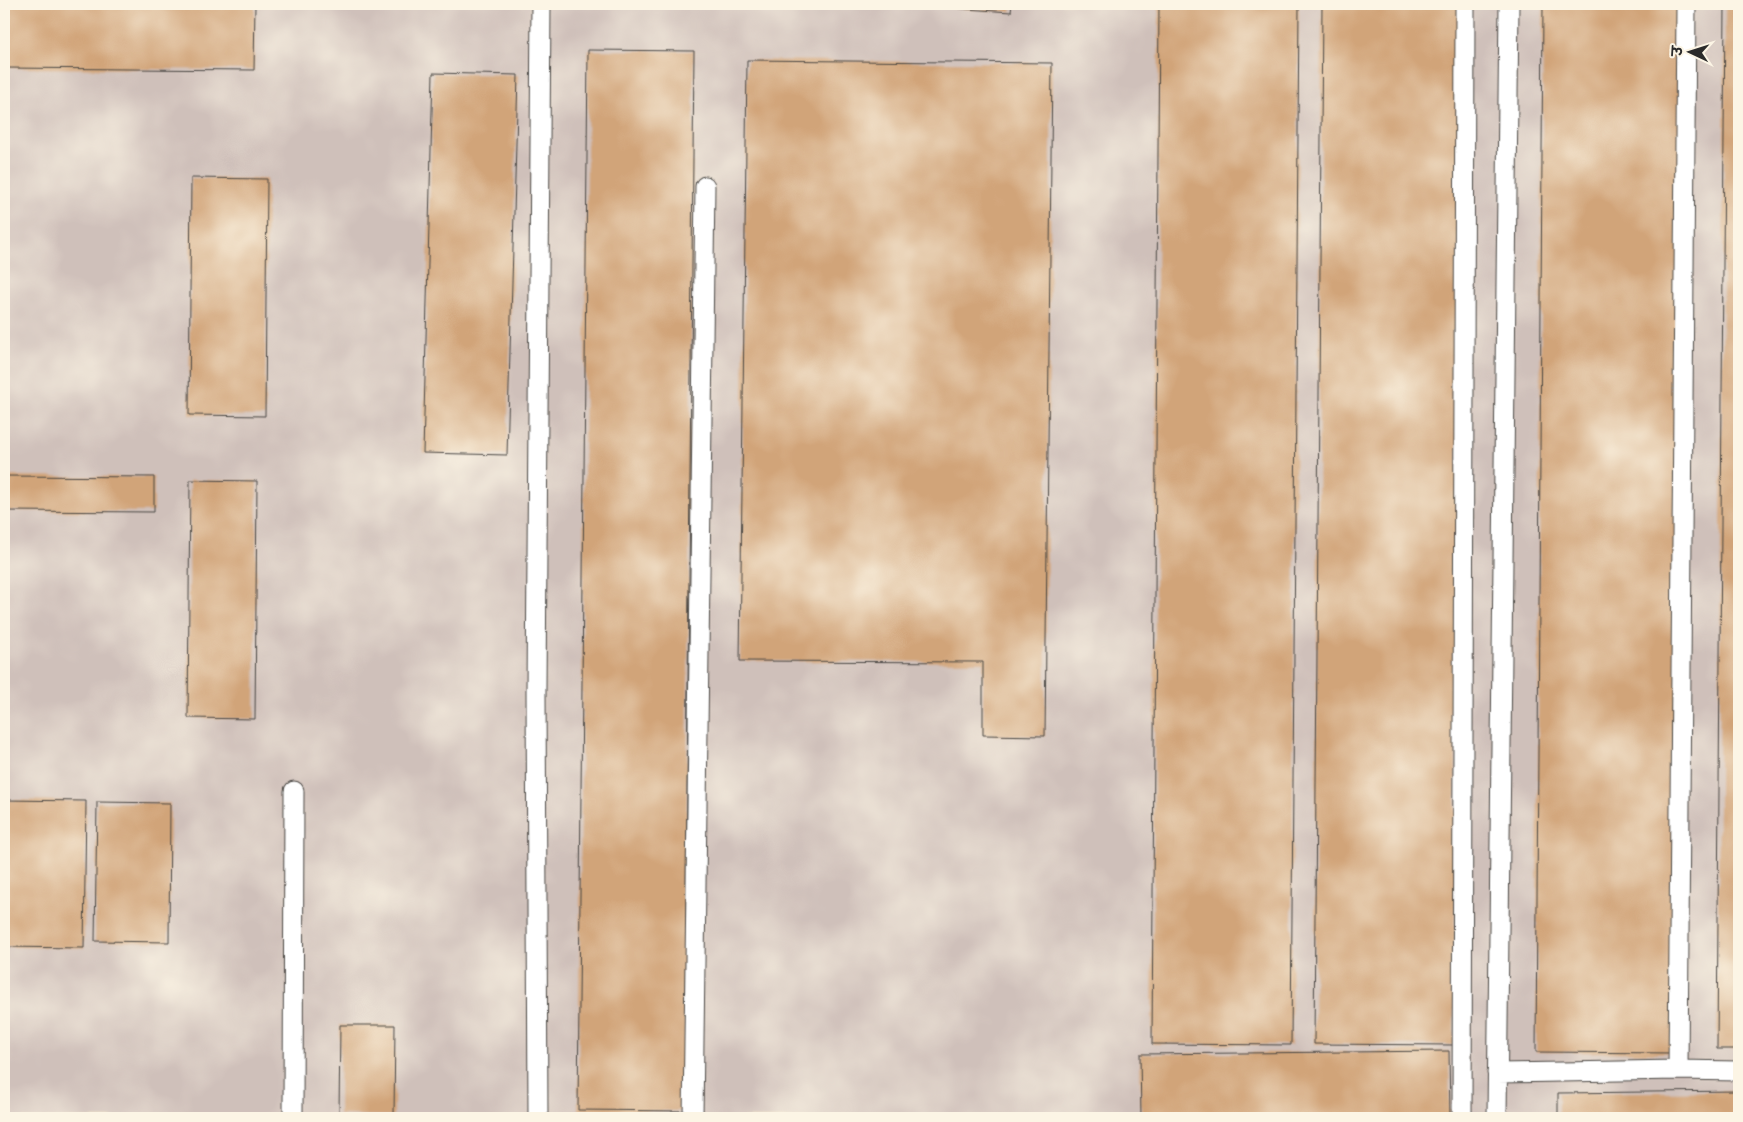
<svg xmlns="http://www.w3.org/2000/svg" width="1743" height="1122" font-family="Itim,'Playpen Sans Deva',sans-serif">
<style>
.industrial{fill:#cfc0ba}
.building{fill:#d1a479}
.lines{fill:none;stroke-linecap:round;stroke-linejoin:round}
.lane-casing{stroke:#494642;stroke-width:21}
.lane{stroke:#fff;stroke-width:19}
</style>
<rect width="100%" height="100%" fill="#fcf5e5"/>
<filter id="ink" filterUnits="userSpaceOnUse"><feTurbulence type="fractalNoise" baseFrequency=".02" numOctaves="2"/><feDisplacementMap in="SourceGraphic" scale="10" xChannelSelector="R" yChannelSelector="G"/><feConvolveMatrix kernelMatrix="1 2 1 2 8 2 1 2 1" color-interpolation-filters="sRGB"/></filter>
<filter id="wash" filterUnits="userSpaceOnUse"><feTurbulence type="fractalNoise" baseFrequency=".0096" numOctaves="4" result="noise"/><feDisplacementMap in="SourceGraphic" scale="20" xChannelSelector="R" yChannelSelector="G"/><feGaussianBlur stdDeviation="1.12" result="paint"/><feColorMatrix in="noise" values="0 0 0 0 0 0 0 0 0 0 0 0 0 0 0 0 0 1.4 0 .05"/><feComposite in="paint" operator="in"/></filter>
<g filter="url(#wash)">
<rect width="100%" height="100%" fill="#f3e2c5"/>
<!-- industrial -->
<path class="industrial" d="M4,4H1739V1118H4Z"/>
<g id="blocks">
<!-- building -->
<path class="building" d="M4,4H255L254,70L4,68Z
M921,4H1012L1011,12L920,6Z
M1159,4H1299L1291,1045L1152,1044Z
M1322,4H1461L1454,1045L1314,1044Z
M1543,4H1683L1675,1053L1536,1052Z
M1725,4H1739V1049H1717Z
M588,50L694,51L684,1111L578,1110Z
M747,60L1052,63L1045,736L983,735V662L740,661Z
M433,73L518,75L507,455L423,453Z
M191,178L267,179L265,416L189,415Z
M4,476L154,477V512L4,511Z
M190,480L257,481L255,719L188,718Z
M4,800L86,801L84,948L4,947Z
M97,802L170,803L169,942L95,941Z
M340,1025H395L394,1116L339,1115Z
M1449,1051L1450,1118H1141L1140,1054Z
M1739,1091V1118H1558V1093Z"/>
</g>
</g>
<g filter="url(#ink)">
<use href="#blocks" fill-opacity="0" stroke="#494642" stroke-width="1"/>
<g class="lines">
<defs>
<path id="lane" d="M1678,1070L1686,4
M1497,1073L1678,1070L1739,1071
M293,1118L294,791
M538,1118L536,691L541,4
M693,1118L705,186
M1462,1118L1465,4
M1497,1118L1509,4"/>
</defs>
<!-- lane casing -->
<use href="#lane" class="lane-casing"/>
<!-- lane -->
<use href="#lane" class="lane"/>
</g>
</g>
<!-- margin -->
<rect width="1743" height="1122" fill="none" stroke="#fcf5e5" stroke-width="20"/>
<!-- north arrow -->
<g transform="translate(1690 52) rotate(274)" stroke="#fcf5e5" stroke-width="4" paint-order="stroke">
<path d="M0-4L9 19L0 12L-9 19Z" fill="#2b2b2b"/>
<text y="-8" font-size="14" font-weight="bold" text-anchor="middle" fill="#2b2b2b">उ</text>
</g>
</svg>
